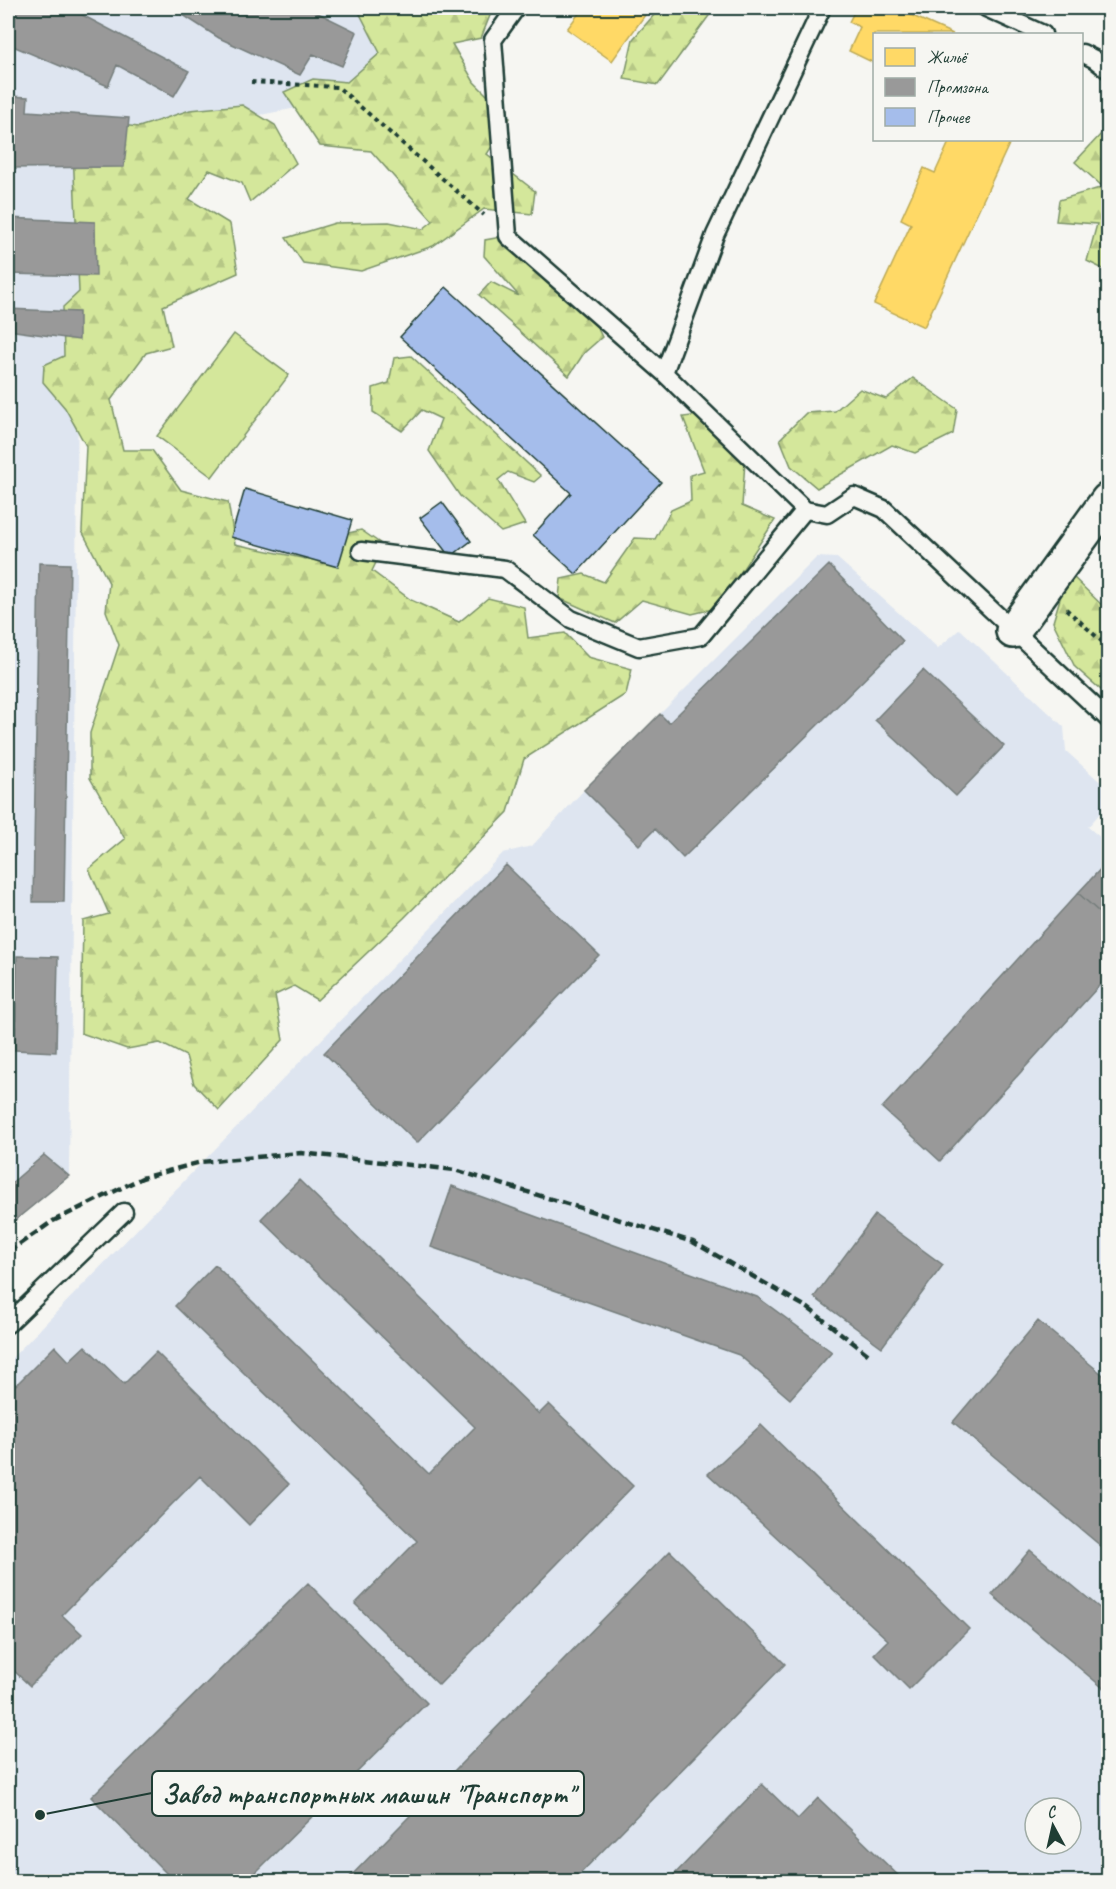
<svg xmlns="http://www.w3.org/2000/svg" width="1116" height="1889" font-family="Caveat,sans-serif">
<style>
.built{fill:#dee5f0;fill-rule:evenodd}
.forest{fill:url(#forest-firs);stroke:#7a9268;stroke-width:1.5}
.pitch{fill:#d4e79b;stroke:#7a9268;stroke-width:1.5}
.homes{fill:#ffd966;stroke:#bcaa57;stroke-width:1.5}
.industry{fill:#999;stroke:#747d7b;stroke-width:1.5}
.building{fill:#a5bdeb;stroke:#1f3d34;stroke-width:1.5}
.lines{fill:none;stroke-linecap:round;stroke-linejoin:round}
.lane-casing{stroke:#1f3d34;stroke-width:21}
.street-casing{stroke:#1f3d34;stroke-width:38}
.path{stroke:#1f3d34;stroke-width:4;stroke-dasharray:4.5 4.5;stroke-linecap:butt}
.lane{stroke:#f6f6f2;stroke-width:16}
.street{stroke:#f6f6f2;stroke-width:33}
.rail{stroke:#1f3d34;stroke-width:4.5;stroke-dasharray:9 4.5;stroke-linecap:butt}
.leader{fill:none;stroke:#1f3d34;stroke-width:2}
.callout-dot{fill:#1f3d34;stroke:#f6f6f2;stroke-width:2}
.callout{fill:#f6f6f2;stroke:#1f3d34;stroke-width:2}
.callout-label{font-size:27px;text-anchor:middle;font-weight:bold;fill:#1f3d34}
</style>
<defs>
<pattern id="forest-firs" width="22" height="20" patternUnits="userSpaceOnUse" patternTransform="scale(1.5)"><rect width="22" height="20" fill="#d4e79b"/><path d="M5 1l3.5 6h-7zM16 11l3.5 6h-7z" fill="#b6c786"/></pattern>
</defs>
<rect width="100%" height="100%" fill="#f6f6f2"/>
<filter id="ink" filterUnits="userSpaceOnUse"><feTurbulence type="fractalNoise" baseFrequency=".0167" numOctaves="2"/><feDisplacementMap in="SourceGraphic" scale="12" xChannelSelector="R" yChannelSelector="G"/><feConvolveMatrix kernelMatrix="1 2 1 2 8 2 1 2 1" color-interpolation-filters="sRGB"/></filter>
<g filter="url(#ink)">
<!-- built -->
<path class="built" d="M8,8H384L394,46L344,99L149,136L79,312L69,1176L8,1226Z
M817,557L837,558L938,648L960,629L1064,727L1066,751L1108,789V804L1088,827L1108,844V1881H8V1362L503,853L532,846L584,790ZM1035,1808H1071V1844H1035Z"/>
<!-- forest -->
<path class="forest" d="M358,8H493L481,38L452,44L474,82L510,118L487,154L535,191L532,214L484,209L433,246L361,271L303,263L286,238L335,223L389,222L423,229L433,221L371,151L320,146L284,92L313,79L347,82L380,53L358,10Z
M660,8H714V9L658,85L624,79L633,39Z
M242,105L275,125L296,163L250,202L242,183L209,170L189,199L230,224L238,273L163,306L172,346L146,353L111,400L123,450H152L181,490L228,502L235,544L306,559L332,537L361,530L384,546L372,571L411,600L459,622L488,598L524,607L528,638L565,633L588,657L632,669L626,694L524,759L508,812L404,918L317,1000L294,986L275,995L283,1040L219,1110L194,1084L186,1056L160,1043L127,1049L81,1033L83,921L109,914L89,869L125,839L90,778V733L119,645L106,611L109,583L82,531L86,446L65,408L43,382L44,365L64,356L63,307L79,292L73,150L102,123L139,127L190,110Z
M1102,133L1108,134V266L1105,270L1087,261L1097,224L1056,221L1059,200L1103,187L1075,162Z
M501,237L582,296L602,337L584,353L569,376L479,295L491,282L519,296L484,256L485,240Z
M411,356L541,476L534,482L508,472L498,480L525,524L501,532L460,496L429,451L441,419L422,410L402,431L373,412V388L389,383L394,358Z
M913,378L957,409L953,434L915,453L892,445L817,488L791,466L780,439L806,413L835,411L860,389L886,399Z
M699,415L745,461L742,506L775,520L717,608L692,614L642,600L615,623L559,598L561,579L584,574L604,582L635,538L655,539L671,510L691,501L690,475L704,471L683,417Z
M1068,572L1108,611V696L1075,667L1053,622Z"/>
<!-- pitch -->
<path class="pitch" d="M234,334L289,375L212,477L157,436Z"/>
<!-- homes -->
<path class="homes" d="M583,8H650L612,61L567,29Z
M856,8H895L953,34H874V63L849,51L860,27L849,22Z
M950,140H1011L924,327L874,304L911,224L901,219L924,168L935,173Z"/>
<!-- industry -->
<path class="industry" d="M8,8H69L189,71L174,96L117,65L108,86L8,44Z
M172,8H308L357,32L342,66L313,54L300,75L219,38Z
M8,96L28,97L27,111L129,118L124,167L8,168Z
M8,218L95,222L96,276L8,274Z
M8,309L79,312V340L8,330Z
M39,563L70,564L64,902H33Z
M829,565L903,641L683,858L655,829L639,845L584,790L660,714L669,723Z
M923,670L1004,746L956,796L875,720Z
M1108,861V920L1078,893Z
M506,865L599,955L417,1143L324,1053Z
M1078,893L1108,920V976L940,1161L882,1108Z
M17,956L58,957L56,1052L15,1050Z
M44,1155L69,1176L8,1226V1186Z
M299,1180L539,1414L549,1404L633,1486L439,1685L355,1604L417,1541L175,1306L215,1265L429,1474L475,1427L261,1219Z
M452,1186L757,1297L832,1352L790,1399L739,1355L431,1247Z
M875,1215L943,1265L882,1347L814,1297Z
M1038,1321L1108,1379V1552L953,1422Z
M55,1346L69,1361L85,1346L124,1384L156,1352L289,1484L249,1525L200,1476L62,1615L82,1634L30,1686L10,1667L8,1669V1377L16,1385Z
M761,1425L969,1629L909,1689L874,1654L888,1640L708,1474Z
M1030,1550L1108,1615V1692L992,1595Z
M670,1551L785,1664L572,1882H345Z
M308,1583L427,1703L246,1882H175L91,1797Z
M762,1784L798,1819L818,1798L905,1882H667Z"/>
<!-- building -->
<path class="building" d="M446,287L661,482L576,574L533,535L571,493L400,337Z
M245,489L352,520L338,567L231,537Z
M442,502L471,541L450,557L420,518Z"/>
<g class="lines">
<defs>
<path id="lane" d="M516,8L493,40L508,236L664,373L805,510
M986,8L1043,34
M1082,53L1094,59L1108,70
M664,373L715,235L822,8
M361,551L505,569L571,619L639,647L701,636L805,510L827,514L854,496L884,509L1108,719
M8,1324L124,1212"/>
<path id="street" d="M1013,631L1108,500"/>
</defs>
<!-- lane casing -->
<use href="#lane" class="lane-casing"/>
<!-- street casing -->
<use href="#street" class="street-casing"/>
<!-- path -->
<path class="path" d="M251,82L338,87L484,215
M1066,609L1108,647"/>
<!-- lane -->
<use href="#lane" class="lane"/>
<!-- street -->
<use href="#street" class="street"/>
<!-- rail -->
<path class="rail" d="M8,1252L53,1221L142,1178L201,1162L301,1153L455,1170L693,1242L808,1308L869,1355"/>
</g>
</g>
<!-- callouts -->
<path class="leader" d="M40 1815L152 1793"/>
<circle class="callout-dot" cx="40" cy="1815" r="6"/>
<rect class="callout" x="152" y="1771" width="432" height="45" rx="6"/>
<g class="callout-label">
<text x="368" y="1803">Завод транспортных машин "Транспорт"</text>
</g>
<!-- margin -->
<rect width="1116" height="1889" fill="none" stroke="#f6f6f2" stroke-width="30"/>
<rect x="15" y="15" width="1086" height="1859" fill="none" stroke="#1f3d34" stroke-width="2" filter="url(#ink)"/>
<!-- legend -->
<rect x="873" y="33" width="210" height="108" fill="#f6f6f2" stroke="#a0aca6" stroke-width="1.5"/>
<rect x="885" y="48" width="30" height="18" fill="#ffd966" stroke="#a0aca6" stroke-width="1.5"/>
<text x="927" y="63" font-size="18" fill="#1f3d34">Жильё</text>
<rect x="885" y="78" width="30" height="18" fill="#999999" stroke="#a0aca6" stroke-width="1.5"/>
<text x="927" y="93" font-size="18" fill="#1f3d34">Промзона</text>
<rect x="885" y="108" width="30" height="18" fill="#a5bdeb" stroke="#a0aca6" stroke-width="1.5"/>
<text x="927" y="123" font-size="18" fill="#1f3d34">Прочее</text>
<!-- north arrow -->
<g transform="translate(1053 1826) rotate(352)"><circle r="28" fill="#f6f6f2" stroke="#a0aca6" stroke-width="1.5"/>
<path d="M0-4.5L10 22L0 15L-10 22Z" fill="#1f3d34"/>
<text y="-9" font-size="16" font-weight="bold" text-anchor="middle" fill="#1f3d34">С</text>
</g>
</svg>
